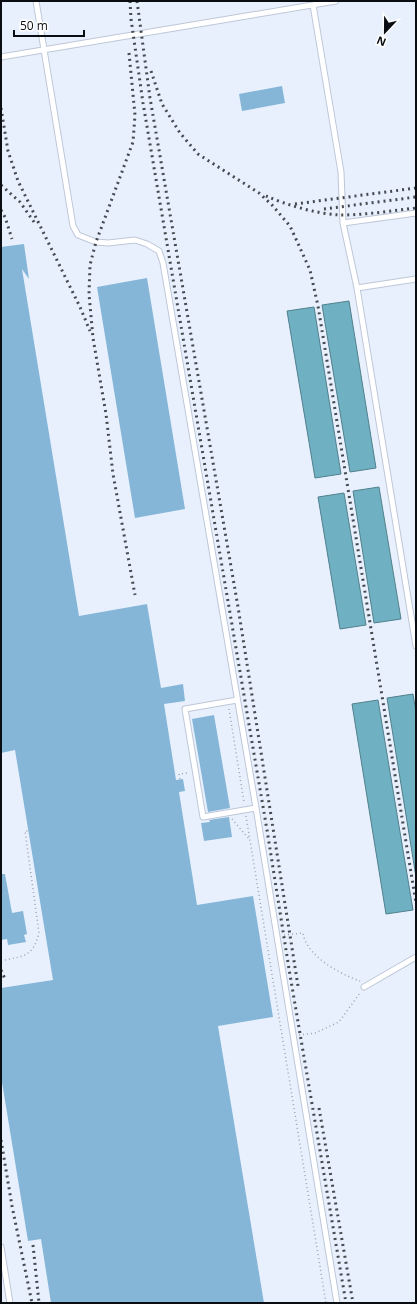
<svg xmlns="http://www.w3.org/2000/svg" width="417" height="1304" font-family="'Open Sans',sans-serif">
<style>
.water{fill:#6fb1c2;stroke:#51808d}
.building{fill:#85b6d8}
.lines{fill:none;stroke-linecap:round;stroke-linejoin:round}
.lane-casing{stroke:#bec7d8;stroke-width:7}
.path{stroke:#9da3ae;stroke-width:1.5;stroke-dasharray:1 3;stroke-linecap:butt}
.lane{stroke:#fff;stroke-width:5}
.rail{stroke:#464a51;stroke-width:3;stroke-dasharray:2 4;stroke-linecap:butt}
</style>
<rect width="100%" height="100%" fill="#e8f0fd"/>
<!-- water -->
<path class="water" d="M349,301L376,468L350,472L322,305Z
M314,307L341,474L315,478L287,311Z
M379,487L401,619L374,623L353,491Z
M344,493L366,625L340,629L318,497Z
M413,694L416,712V877L387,698Z
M378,700L413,910L386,914L352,704Z"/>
<!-- building -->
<path class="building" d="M282,86L285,103L242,111L239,94Z
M24,244L29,279L22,269L79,616L147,604L161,688L183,684L185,701L164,704L176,780L183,779L185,791L179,792L197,905L253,896L273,1017L218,1026L264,1303H51L41,1239L28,1241L1,1076V988L53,980L15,750L1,753V247Z
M147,278L185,509L135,518L97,287Z
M214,715L230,808L208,812L192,719Z
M229,817L232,837L204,841L201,823L210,822L209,820Z
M1,874H5L12,913L23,911L27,934L24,935L26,942L8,945L7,939L1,940Z"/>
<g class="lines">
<defs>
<path id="lane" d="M36,1L73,226L78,235L96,242L108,243L135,240L147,244L159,251L163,263L256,808L337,1303
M313,5L341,172L343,223L357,288L416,646
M1,57L336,1
M343,223L416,213
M357,288L416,279
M237,700L185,709L203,817L256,808
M364,987L416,957
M1,1247L10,1303"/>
</defs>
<!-- lane casing -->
<use href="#lane" class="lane-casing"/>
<!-- path -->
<path class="path" d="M229,709L244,802
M180,779L179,774L188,773
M246,816L326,1303
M232,819L249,839
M284,935L303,933C306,956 340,974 360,981
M1,961C22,956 33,958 39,933L25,831H28
M299,1035L315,1033L339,1022L360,993"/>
<!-- lane -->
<use href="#lane" class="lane"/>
<!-- rail -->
<path class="rail" d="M130,1L131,19L143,103L267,830L289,969L346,1303
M137,1L150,98L238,607L298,986
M129,53L135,115L133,142L96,242L90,265L89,294L93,338L106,414L113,474L135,595
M151,71L162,104L180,133L198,154L259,193L272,205L290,226L310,270L318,306L416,903
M1,108L8,151L18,181L80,307L90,331
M1,185L20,202L34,222
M266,196C287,205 317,214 340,215C365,215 391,211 416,208
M295,204L416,188
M324,209L416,197
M1,210L5,217L12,239
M1,970L5,979
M319,1108L353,1303
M1,1140L12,1206L32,1303
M33,1245L39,1303"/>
</g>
<!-- border -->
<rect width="417" height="1304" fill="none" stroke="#0a0d12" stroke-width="4"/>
<!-- north arrow -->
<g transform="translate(385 32) rotate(202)" stroke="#ffffff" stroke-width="3" paint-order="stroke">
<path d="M0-3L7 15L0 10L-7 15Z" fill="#0a0d12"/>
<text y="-6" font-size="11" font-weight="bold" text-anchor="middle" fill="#0a0d12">N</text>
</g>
<!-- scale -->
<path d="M14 30v6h70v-6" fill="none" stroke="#0a0d12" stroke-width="2"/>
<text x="20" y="30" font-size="12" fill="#0a0d12" stroke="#ffffff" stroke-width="3" paint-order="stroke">50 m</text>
</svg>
